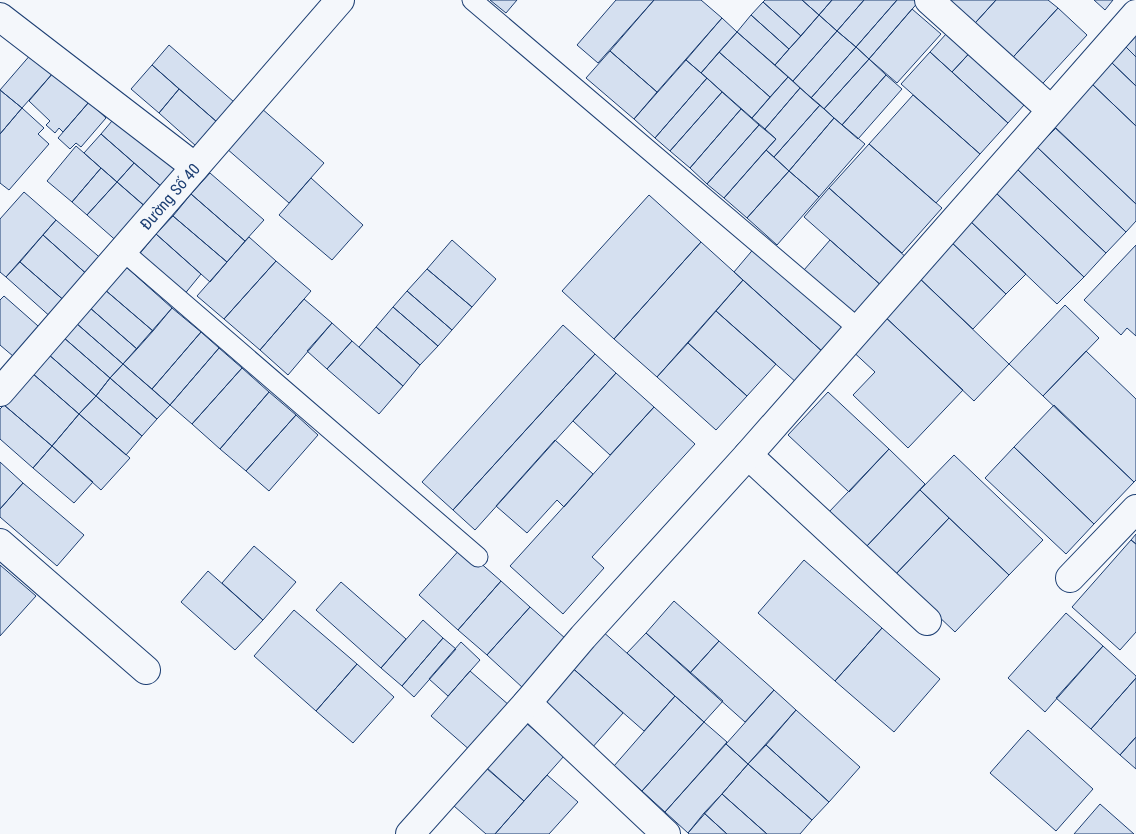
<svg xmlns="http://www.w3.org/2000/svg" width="1136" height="834" font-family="'Roboto Condensed',sans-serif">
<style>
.building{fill:#d5e0f0;stroke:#1d3f73}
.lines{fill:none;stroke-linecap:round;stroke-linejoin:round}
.service-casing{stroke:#1d3f73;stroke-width:21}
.minor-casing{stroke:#1d3f73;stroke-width:30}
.service{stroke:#f4f7fb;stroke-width:19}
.minor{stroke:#f4f7fb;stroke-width:28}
.labels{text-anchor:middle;stroke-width:4;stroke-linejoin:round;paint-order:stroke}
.street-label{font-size:16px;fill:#1d3f73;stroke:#f4f7fb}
</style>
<rect width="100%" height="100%" fill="#f4f7fb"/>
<!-- building -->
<path class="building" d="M490,0H517L506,13Z
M616,0H654L598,63L577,45Z
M654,0H701L722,18L657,92L610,51Z
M765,0H802L819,15L801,36L763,2Z
M802,0H832L819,15Z
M832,0H864L837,31L819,15Z
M864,0H897L856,47L837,31Z
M897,0H920L869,59L856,47Z
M932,0H996L967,32Z
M996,0H1048L1058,8L1005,66L967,32Z
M1094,0H1113L1105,10Z
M763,2L801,36L789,49L751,15Z
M1058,8L1087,35L1034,93L1005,66Z
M912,9L941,34L897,83L869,59Z
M751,15L789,49L775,65L737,32Z
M819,15L837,31L793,81L775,65Z
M722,18L737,32L701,73L686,60Z
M954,25L977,45L952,72L930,52Z
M837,31L856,47L811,98L793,81Z
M737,32L788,77L770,97L719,52Z
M1136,36V57L1126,47Z
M169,45L234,102L217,122L152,65Z
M976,46L1032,96L1008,123L952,72Z
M856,47L869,59L824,109L811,98Z
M1126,47L1136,57V86L1111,62Z
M610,51L657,92L634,119L586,78Z
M719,52L770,97L752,118L701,73Z
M930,52L1008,123L980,154L901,84Z
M32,53L53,73L22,108L0,90Z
M869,59L886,75L842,125L824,109Z
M686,60L707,78L655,138L634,119Z
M1111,62L1136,86V126L1091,83Z
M152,65L179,89L159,113L131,89Z
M53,73L89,102L63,132L59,128L55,133L46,125L50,121L29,101Z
M886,75L902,89L858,139L842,125Z
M788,77L800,88L765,129L752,118Z
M707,78L722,92L670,151L655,138Z
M1091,83L1136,126V204L1052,125Z
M800,88L820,105L774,157L766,150L776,139L765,129Z
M179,89L217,122L196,146L159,113Z
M0,90L22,108L0,134Z
M722,92L741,109L690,168L670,151Z
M913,95L980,154L936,203L869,144Z
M89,102L106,118L81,147L76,143L70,149L58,138Z
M820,105L834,118L789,171L774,157Z
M22,108L44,128L38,134L49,144L9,190L0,183V134Z
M261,108L324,163L289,203L226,148Z
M741,109L759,125L707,184L690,168Z
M117,115L179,170L163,188L101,134Z
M834,118L865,144L819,197L789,171Z
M759,125L776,139L724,198L707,184Z
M1056,128L1136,204V221L1126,232L1037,147Z
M101,134L134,163L117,182L84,153Z
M869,144L942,208L902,253L829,188Z
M76,146L101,168L72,202L47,181Z
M1037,147L1126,232L1106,253L1017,169Z
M766,150L789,171L747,218L724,198Z
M134,163L163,188L146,207L117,182Z
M101,168L117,182L87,215L72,202Z
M1017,169L1106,253L1084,277L995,192Z
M789,171L819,197L777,245L747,218Z
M210,173L264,220L245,241L191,194Z
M311,178L363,225L332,260L279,215Z
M117,182L149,210L120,244L87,215Z
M829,188L908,259L883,287L804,217Z
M24,192L56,220L6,277L0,272V219Z
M995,192L1084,277L1057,304L969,220Z
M191,194L245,241L227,262L173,216Z
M649,195L701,242L614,339L562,291Z
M173,216L227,262L210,282L156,234Z
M56,220L104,261L90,277L43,235Z
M969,220L1026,274L1006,294L949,240Z
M156,234L201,274L183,296L137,257Z
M43,235L90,277L67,303L20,262Z
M249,237L276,261L224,319L197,296Z
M452,240L496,279L472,307L427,269Z
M830,240L883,287L856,317L804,270Z
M949,240L1006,294L973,329L916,275Z
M701,242L743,280L657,377L614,339Z
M1136,245V336L1127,328L1121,335L1084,300Z
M756,246L847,328L824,353L734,272Z
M276,261L311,291L260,350L224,319Z
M20,262L67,303L53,319L6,277Z
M125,266L172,308L153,331L104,289Z
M427,269L472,307L452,330L407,291Z
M916,275L1009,364L974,401L881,313Z
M743,280L824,353L797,383L716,311Z
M104,289L153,331L137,349L89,307Z
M407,291L452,330L438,346L393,307Z
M4,296L46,333L20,362L0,345V300Z
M304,299L332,323L288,375L260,350Z
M1065,305L1099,338L1043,396L1009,364Z
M89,307L137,349L123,364L76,323Z
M393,307L438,346L420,365L376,327Z
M172,308L201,332L152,389L123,364Z
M716,311L776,364L747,396L688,343Z
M881,313L963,390L908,448L853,395L875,372L848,347Z
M76,323L123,364L110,378L63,337Z
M332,323L352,341L327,369L307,351Z
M563,325L595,354L453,510L422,482Z
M376,327L420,365L403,386L359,347Z
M201,332L219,348L170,405L152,389Z
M63,337L110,378L96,396L48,354Z
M352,341L403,386L379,414L327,369Z
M688,343L747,396L716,430L657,377Z
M219,348L242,368L192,424L170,405Z
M1086,351L1136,399V480L1134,482L1043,396Z
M48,354L96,396L79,414L32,373Z
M595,354L616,373L475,530L453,510Z
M123,364L170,405L157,419L110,378Z
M242,368L269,392L220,449L192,424Z
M32,373L79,414L52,446L4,405Z
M616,373L654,407L610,455L573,421Z
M110,378L157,419L142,436L96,396Z
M269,392L296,415L246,471L220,449Z
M828,392L889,449L849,492L788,435Z
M96,396L142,436L126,455L79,414Z
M4,405L52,446L33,468L0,439V409Z
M1054,405L1134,482L1094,524L1014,447Z
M654,407L695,444L592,557L604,568L563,614L510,566Z
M79,414L130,458L101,490L52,446Z
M296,415L318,435L269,491L246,471Z
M555,440L593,474L564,507L557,500L527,533L496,506Z
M52,446L93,482L74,503L33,468Z
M1014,447L1094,524L1066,554L985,478Z
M889,449L925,484L866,547L829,512Z
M954,455L1043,540L1009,575L920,490Z
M0,462L23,483L0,509Z
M23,483L84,535L57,566L0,517V509Z
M920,490L949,518L895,575L866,547Z
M949,518L1009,575L955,632L895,575Z
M1136,534V544L1131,540Z
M1131,540L1136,544V632L1120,650L1072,607Z
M254,546L296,582L263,620L222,583Z
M462,547L501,581L458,630L419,595Z
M804,560L882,628L835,681L758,613Z
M0,565L36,596L0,636Z
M208,571L263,620L235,650L181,602Z
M501,581L530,607L487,655L458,630Z
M341,582L406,639L381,668L316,610Z
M674,601L719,641L690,673L646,633Z
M530,607L566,639L523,688L487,655Z
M294,610L357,664L316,711L254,656Z
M1066,613L1103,646L1045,712L1008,678Z
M423,620L443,638L402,686L381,668Z
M882,628L940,679L894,732L835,681Z
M601,630L675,696L644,731L570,666Z
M646,633L723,701L704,722L627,653Z
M443,638L456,649L414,697L402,686Z
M719,641L774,690L745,722L690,673Z
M461,642L480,660L448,696L429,679Z
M1103,646L1136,676V678L1091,729L1056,698Z
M567,663L623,713L591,749L534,699Z
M357,664L394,697L353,743L316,711Z
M470,671L510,706L471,751L431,716Z
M1136,678V737L1120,755L1091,729Z
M774,690L796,710L748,764L726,744Z
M675,696L704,722L642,791L614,766Z
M796,710L860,767L829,802L766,745Z
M518,716L564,756L524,801L478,761Z
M704,722L727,742L665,812L642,791Z
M1028,730L1093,789L1056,831L990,773Z
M1136,737V769L1120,755Z
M726,744L748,764L688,833L665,812Z
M766,745L829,802L812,820L748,764Z
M748,764L812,820L800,834H767L722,794Z
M487,768L524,801L495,834H486L454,806Z
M547,775L578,802L549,834H495Z
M722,794L767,834H727L704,813Z
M1100,804L1134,834H1074Z
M704,813L727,834H689L688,833Z"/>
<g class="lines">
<defs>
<path id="service" d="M472,0L859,329
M123,251L478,557"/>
<g id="minor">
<path d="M929,0L1051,110"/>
<path d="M0,17L195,167"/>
<path id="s1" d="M0,392L340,0"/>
<path d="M748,455L927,621"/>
<path d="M0,543L146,670"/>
<path d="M1070,578L1136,509"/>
<path d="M527,703L666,834"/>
<path d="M410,834L527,703L583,637L748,455L1136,14"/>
</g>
</defs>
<!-- service casing -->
<use href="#service" class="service-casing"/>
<!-- minor casing -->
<use href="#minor" class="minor-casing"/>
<!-- service -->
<use href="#service" class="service"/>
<!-- minor -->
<use href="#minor" class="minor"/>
</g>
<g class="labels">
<!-- street labels -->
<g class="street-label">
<text dy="6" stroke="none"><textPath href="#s1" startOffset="259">Đường Số 40</textPath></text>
</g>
</g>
</svg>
